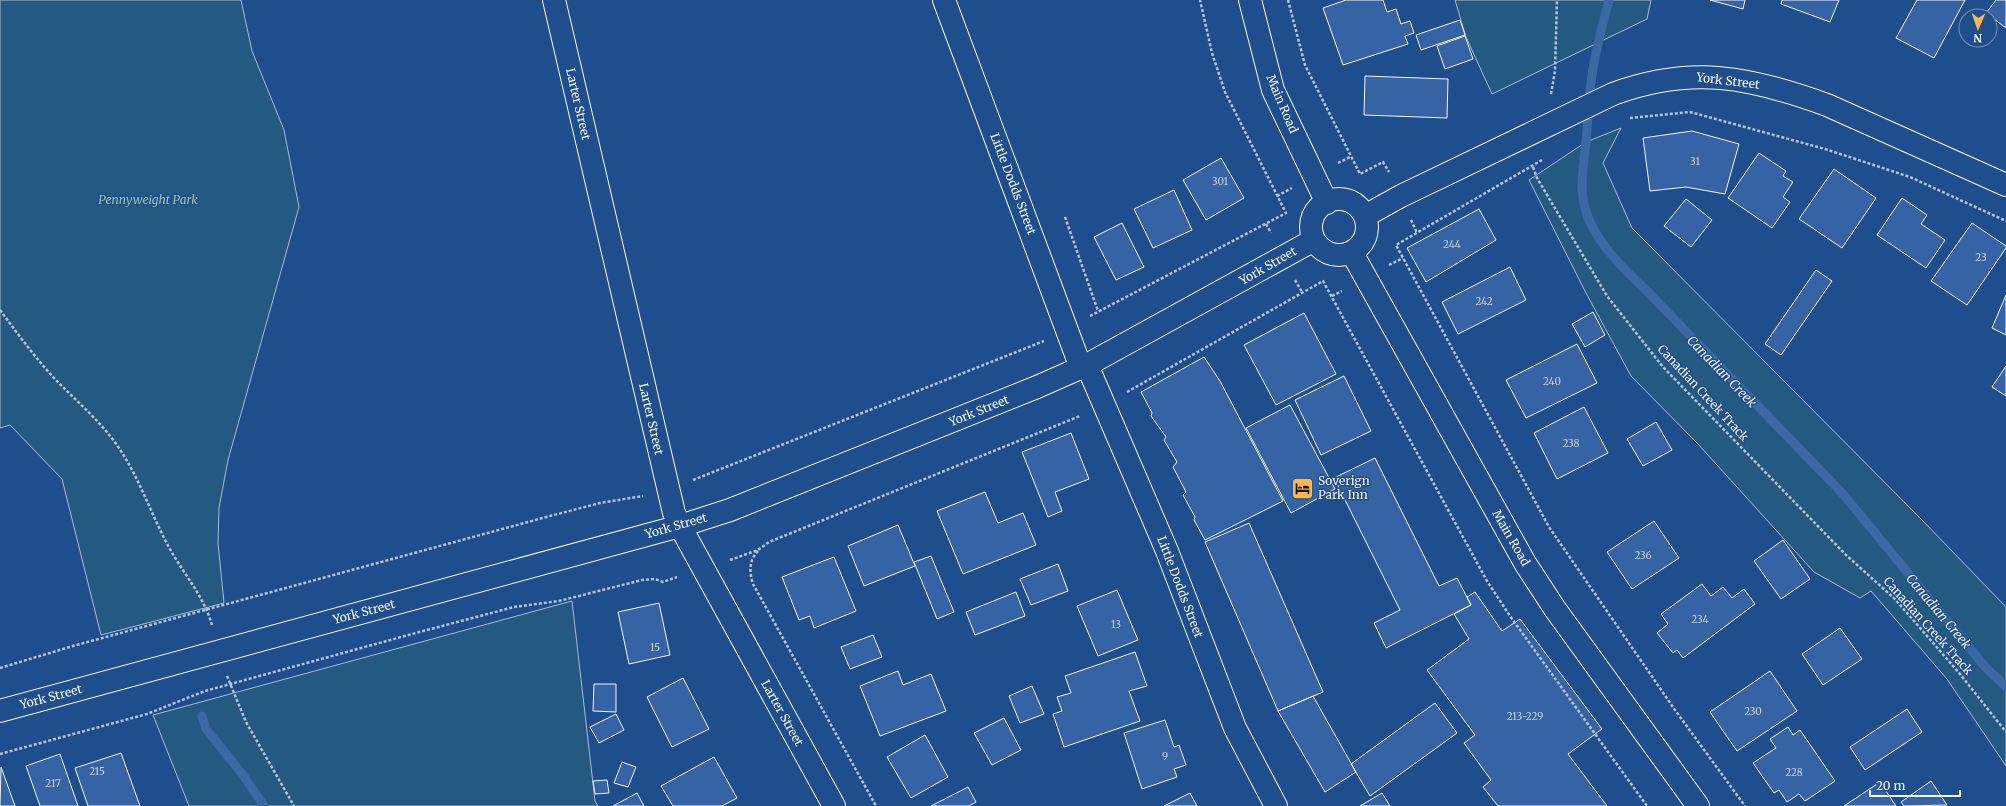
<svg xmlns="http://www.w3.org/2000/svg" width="2006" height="806" font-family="Merriweather,serif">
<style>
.green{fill:#245a82;stroke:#a8bbd7}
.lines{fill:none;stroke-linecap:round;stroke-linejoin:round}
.stream{stroke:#3b69a3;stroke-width:9}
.building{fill:#3563a3;stroke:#f2f6ff}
.street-casing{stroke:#f2f6ff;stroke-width:24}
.secondary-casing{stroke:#f2f6ff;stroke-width:24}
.path{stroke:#b3c4dc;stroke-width:2.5;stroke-dasharray:3 2;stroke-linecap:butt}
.street{stroke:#1f4e8c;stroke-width:22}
.secondary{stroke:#1f4e8c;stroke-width:22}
.labels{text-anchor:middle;stroke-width:3;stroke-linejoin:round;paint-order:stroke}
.number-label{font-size:10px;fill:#c3d1e8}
.street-label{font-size:12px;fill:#f2f6ff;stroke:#1f4e8c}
.park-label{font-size:12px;font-style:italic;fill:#97c8a6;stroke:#1f4e8c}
.poi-label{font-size:12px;fill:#f2f6ff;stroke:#1f4e8c;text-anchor:start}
.water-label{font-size:13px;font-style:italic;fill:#f2f6ff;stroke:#1f4e8c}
</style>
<rect width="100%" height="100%" fill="#1f4e8c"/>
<!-- green -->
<path class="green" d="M0,0H241L252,51L284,130L299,207L228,460L219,508L218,543L224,603L101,635L62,479L10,425L0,428Z
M1455,0H1651L1647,19L1492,94L1466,37Z
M1621,128L1603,163L1632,228L1923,521L2006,607V766L1947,679L1871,591L1860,598L1814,572L1697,443L1631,376L1586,293L1529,180L1586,142Z
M572,601L595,801L598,806H189L153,715Z"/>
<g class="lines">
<!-- stream -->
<path class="stream" d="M1609,0C1602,27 1594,55 1591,83C1588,103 1588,122 1586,141C1584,164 1579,186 1585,208C1593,239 1623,269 1646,290L1843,494L1986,668L2006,687
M202,716L206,729L243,775L264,806"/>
</g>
<!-- building -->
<path class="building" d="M1346,0H1383L1387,12L1396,9L1401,24L1410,21L1414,33L1405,36L1408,44L1343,65L1323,8Z
M1710,0H1745L1743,9Z
M1782,0H1839L1830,22L1781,4Z
M1917,0H1965L1934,58L1896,38Z
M1996,0H2006V28L1986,13Z
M1460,20L1465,35L1421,50L1416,35Z
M1465,36L1473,59L1445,69L1437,46Z
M1365,76L1448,79L1447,118L1364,115Z
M1692,131L1739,144L1725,194L1686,187L1650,191L1643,138Z
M1759,153L1786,171L1783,176L1793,182L1783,197L1790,202L1772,228L1728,198Z
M1221,158L1244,198L1206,220L1183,180Z
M1834,169L1876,198L1842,248L1799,219Z
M1174,190L1192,230L1153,248L1134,209Z
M1902,198L1927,215L1921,224L1945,240L1926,268L1877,235Z
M1686,199L1712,220L1691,247L1664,226Z
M1479,209L1496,240L1426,282L1407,248Z
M1122,223L1144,267L1116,280L1094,237Z
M1972,223L2006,246V248L1967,305L1931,281Z
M1510,267L1526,300L1458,334L1442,302Z
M1816,270L1832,281L1781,355L1765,344Z
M2006,295V335L1992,328Z
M1593,312L1605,335L1585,347L1572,324Z
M1304,313L1336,374L1276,405L1244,345Z
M1577,344L1597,383L1526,418L1506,380Z
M1204,357L1220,381L1283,501L1205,540L1194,520L1195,517L1183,495L1186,492L1173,467L1177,462L1164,440L1166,437L1151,416L1152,413L1141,392Z
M2006,366V396L1992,387Z
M1344,376L1371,431L1321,455L1295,400Z
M1290,405L1335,489L1291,513L1246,428Z
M1584,407L1608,453L1557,479L1534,433Z
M1656,422L1672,450L1643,466L1627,439Z
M1071,433L1089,479L1055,492L1062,511L1048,517L1022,452Z
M1375,458L1439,586L1457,578L1471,605L1386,648L1374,623L1400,610L1334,478Z
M985,492L998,523L1023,513L1036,545L963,574L937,511Z
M1654,521L1679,558L1632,589L1607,552Z
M1249,523L1323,692L1278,711L1205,542Z
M898,525L915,566L864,586L848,546Z
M1783,540L1810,579L1781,599L1754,561Z
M931,556L954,612L937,619L914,562Z
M834,557L856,611L814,628L810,616L799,620L782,577Z
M1058,564L1068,591L1031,605L1020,579Z
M1702,584L1711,596L1723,587L1732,598L1744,589L1755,604L1683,658L1677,650L1673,653L1657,633L1668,624L1661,614Z
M1117,590L1138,640L1098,656L1077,606Z
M1016,592L1025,616L975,635L966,612Z
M1475,592L1502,631L1520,619L1602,729L1568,754L1607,806H1498L1483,787L1491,780L1464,743L1475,735L1427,670L1469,639L1454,614L1471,605L1467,597Z
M659,603L670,655L629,664L618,612Z
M1840,628L1862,659L1823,685L1802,654Z
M873,635L882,657L850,669L841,647Z
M1135,652L1147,686L1129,691L1140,721L1064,747L1053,714L1062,711L1057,697L1071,693L1065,676Z
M898,671L903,685L931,674L946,711L880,736L860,686Z
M1770,671L1797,711L1737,751L1710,712Z
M683,678L709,729L672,747L647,697Z
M594,684H616V712L593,711Z
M1032,686L1044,714L1020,723L1009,696Z
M1313,696L1356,772L1325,792L1278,711Z
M1435,703L1457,733L1370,796L1351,764Z
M1907,709L1922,732L1865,770L1850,747Z
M616,714L624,730L599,743L590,727Z
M1004,718L1021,750L992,765L974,733Z
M1165,720L1174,747L1179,745L1186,765L1174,769L1177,777L1142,789L1124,733Z
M1788,727L1793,735L1800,730L1835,781L1805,801L1799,794L1787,802L1779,790L1774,793L1753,763L1776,748L1770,739Z
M925,735L948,777L911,798L887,757Z
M121,753L140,806H88L75,768Z
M60,754L78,806H40L26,766Z
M714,757L737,798L722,806H673L661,786Z
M622,762L636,767L628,787L614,783Z
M1,767L15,806H0Z
M607,780L609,793L595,794L593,781Z
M1931,781L1947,805L1904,806L1901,802Z
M1880,782L1896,806H1844Z
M968,787L976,802L969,806H931Z
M637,793L644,806H613Z
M1190,793L1197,806H1164Z
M1382,793L1390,806H1360Z"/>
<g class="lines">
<defs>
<path id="street" d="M554,0L674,513L680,526L834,806
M944,0L1081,368
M1365,216L1401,196L1613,94C1692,65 1750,77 1827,105L2006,185
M1087,365L1167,551L1235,728L1276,806
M0,711L680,526L730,510L1037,387L1087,365L1314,240"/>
<path id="secondary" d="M1250,0L1273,90L1327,203
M1311 227a28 28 0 1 1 56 0a28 28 0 1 1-56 0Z
M1352,253L1525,563L1555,609L1698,806"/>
</defs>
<!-- street casing -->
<use href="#street" class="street-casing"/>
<!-- secondary casing -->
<use href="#secondary" class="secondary-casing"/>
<!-- path -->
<path class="path" d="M1288,0L1305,65L1360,174L1383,162L1389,172
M1551,94L1555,71L1557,0
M1630,118L1690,112L1825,149L1910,177L2006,221
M1542,160L1396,245L1549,527L1675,710L1745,806
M1338,163L1350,157
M1533,167L1537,178L1607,296L1663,367L1846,555L1895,599L1960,674L2006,732
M1277,196L1292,188
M1065,217L1098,311
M1411,220L1417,233
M1266,224L1271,233
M1389,265L1403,258
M1295,280L1302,292
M1332,296L1342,291
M0,310C17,333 34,356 53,377C76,401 102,422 121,451C141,482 153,519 171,551C186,577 204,597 212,625
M1090,316L1286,213L1225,92L1212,53L1200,0
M1127,392L1323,281L1487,581L1510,616L1647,806
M693,480L1044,341
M758,551C749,560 749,572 753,584L876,806
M730,560L758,550L769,542L1080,416
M0,668L73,646L550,516L600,503L643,496
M227,676L246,722L294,806
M0,754L147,714L205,691L412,634L514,607L559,601L642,580L655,579L663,582L677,577"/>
<!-- street -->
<use href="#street" class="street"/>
<!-- secondary -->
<use href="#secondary" class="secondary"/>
</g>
<!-- icons -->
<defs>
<symbol id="hotel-square" viewBox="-11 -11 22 22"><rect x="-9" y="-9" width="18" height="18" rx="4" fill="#ffb74d" stroke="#1f4e8c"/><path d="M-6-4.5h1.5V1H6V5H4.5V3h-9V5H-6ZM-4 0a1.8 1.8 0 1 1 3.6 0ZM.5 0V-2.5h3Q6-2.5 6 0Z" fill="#111"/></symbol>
</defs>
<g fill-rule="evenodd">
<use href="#hotel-square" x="1290" y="476" width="25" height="25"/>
</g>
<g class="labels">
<!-- number labels -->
<g class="number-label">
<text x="1695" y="165">31</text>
<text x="1220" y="185">301</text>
<text x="1452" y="248">244</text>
<text x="1981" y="261">23</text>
<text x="1484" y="305">242</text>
<text x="1552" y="385">240</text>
<text x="1571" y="447">238</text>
<text x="1643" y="559">236</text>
<text x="1700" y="623">234</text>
<text x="1116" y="628">13</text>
<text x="655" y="651">15</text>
<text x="1753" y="715">230</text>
<text x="1525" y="720">213-229</text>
<text x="1165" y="760">9</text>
<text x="97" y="775">215</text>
<text x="1794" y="776">228</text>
<text x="53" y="787">217</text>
</g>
<!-- street labels -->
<g class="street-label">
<text transform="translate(1728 81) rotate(7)" y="4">York Street</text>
<text transform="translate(578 104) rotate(77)" y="4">Larter Street</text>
<text transform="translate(1282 104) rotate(67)" y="4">Main Road</text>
<text transform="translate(1013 184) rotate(69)" y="4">Little Dodds Street</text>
<text transform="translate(1268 266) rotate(-30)" y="4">York Street</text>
<text transform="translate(1703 393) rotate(47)" y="4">Canadian Creek Track</text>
<text transform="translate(979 411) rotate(-22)" y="4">York Street</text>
<text transform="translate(651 419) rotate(77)" y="4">Larter Street</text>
<text transform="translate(676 526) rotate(-16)" y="4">York Street</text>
<text transform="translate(1511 538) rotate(60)" y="4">Main Road</text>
<text transform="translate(1180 587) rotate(69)" y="4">Little Dodds Street</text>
<text transform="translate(364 612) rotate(-15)" y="4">York Street</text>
<text transform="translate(1928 626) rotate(48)" y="4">Canadian Creek Track</text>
<text transform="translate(51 697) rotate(-15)" y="4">York Street</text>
<text transform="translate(782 713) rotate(61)" y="4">Larter Street</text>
</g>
<!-- park labels -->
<g class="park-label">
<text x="148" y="204">Pennyweight Park</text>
</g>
<!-- poi labels -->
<g class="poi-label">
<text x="1318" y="485">Soverign<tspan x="1318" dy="14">Park Inn</tspan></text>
</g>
<!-- water labels -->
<g class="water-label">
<text transform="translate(1722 371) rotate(46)" y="5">Canadian Creek</text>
<text transform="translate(1939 611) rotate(50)" y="5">Canadian Creek</text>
</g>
</g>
<!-- north arrow -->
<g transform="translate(1978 28) rotate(182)"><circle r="19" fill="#1f4e8c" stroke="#7391ba"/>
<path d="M0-3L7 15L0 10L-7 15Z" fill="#ffb74d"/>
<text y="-6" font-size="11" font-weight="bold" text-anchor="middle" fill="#f2f6ff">N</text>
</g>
<!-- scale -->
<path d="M1870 790v6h90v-6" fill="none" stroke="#f2f6ff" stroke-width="2"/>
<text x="1876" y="790" font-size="12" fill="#f2f6ff" stroke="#1f4e8c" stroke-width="3" paint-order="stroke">20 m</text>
</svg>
